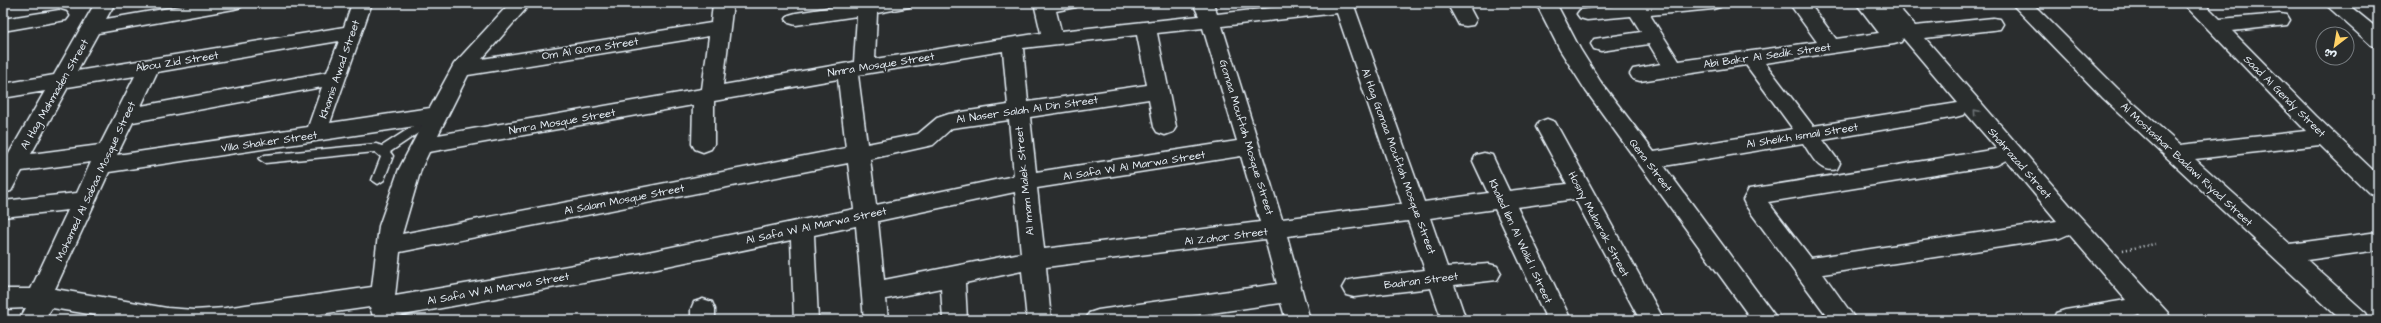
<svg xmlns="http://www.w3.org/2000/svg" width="2381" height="323" font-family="'Architects Daughter','Playpen Sans Arabic',sans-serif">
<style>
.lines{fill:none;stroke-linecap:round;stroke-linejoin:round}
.lane-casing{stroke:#e8f1f8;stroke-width:3}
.street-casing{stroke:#e8f1f8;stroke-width:3}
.path{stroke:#e8f1f8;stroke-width:2.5;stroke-dasharray:1 3;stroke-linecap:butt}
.lane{fill:#2a2d2e;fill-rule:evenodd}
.street{fill:#2a2d2e;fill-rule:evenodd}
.oneway{stroke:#6c7275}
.labels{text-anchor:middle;stroke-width:3.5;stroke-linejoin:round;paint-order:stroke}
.street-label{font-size:11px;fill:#e8f1f8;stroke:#2a2d2e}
</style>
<rect width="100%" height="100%" fill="#2a2d2e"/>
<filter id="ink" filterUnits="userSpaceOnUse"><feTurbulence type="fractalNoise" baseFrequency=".025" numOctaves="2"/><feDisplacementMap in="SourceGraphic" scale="8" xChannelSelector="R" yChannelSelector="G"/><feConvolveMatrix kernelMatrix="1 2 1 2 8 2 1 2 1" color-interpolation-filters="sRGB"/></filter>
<g filter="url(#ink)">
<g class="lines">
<defs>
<path id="lane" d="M435,112L441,116L439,119L390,152L393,156L384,180L378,184L372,180L381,157L375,152L265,163L259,159L265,155L376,144L382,146Z"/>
<path id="street" d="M95,3H115L106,19L198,3H244L241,7L234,9L98,33L77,71L344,27L352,3H372L330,123L430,108L454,64L510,3H531L482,59L711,23L713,3H733L723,85L854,62L857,16L796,25L789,23L786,19L789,15L796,13L858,3H912L909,7L877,13L875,59L1041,33L1034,3H1079L1076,7L1056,11L1061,31L1199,16L1193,3H1213L1217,14L1315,3H1353L1424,202L1488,193L1473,161L1476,155L1484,153L1492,155L1509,191L1567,184L1536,127L1539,122L1547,119L1555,122L1664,320H1640L1575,199L1517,207L1571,320H1547L1495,209L1430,218L1447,267L1489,264L1497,266L1501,273L1497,280L1454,285L1466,320H1442L1431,288L1354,297L1346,295L1342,288L1346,281L1354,279L1425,270L1408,221L1287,236L1310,320H1286L1281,303L1164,320H1086L1089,313L1098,310L1277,284L1265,239L1046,267L1051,320H1027L1022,271L965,283L967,320H943L941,288L886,299L888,320H864L856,226L814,235L818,320H794L791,240L643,271L382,319L373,316L370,307L278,320H126L52,308L44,320H19L26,308L3,309V289H31L68,210L3,217V201L77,193L91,162L22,171L11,191L3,193V164L45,91L3,98V84L54,75ZM1337,13L1402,204L1282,219L1222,26ZM1203,28L1237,141L1036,172L1030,117L1149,99L1154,127L1157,132L1165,135L1173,132L1176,127L1157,33ZM1137,35L1147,85L1028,102L1023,48ZM709,36L702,89L438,135L468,75ZM339,41L327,72L141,106L157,72ZM1003,51L1008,105L949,114L937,118L918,134L867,144L858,75ZM135,76L100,145L31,154L68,87ZM838,79L846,148L402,234L421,169L429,152L693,105L692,144L695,149L703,152L711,149L714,144V101ZM322,87L308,127L117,155L133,122ZM1009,120L1014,176L876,205L870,159L933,145L952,128ZM422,125L399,169L379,226L372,287L225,308L194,310L167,308L55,289L109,172ZM1241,156L1260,222L1044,249L1037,188ZM848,163L854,209L643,253L395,296L400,252ZM1015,192L1021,253L884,280L878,221Z
M1447,3H1467L1476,20L1473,25L1466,26L1459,25Z
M1536,3H1556L1580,49L1600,81L1654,152L1793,129L1746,65L1640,81L1633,79L1630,74L1633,69L1661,64L1649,44L1601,51L1594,49L1591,44L1594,39L1641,32L1631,16L1587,20L1580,18L1577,14L1580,10L1641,3H1723L1720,7L1713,9L1650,15L1679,61L1817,42L1789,3H1809L1836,39L1879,33L1856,3H1895L1915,26L1993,18L2000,19L2003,24L2000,29L1993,30L1925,38L2074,210L2168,313L2171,320H2144L2139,314L2122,320H2053L2056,313L2065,310L2126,300L2069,234L2060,238L1823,274L1856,320H1830L1746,206L1743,200L1749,189L1997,149L1965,112L1963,115L1956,117L1823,140L1840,163L1837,169C1819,174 1812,156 1803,143L1664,166L1778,320H1752L1586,91L1560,50ZM1903,38L1958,103L1813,126L1765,63L1894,44L1901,42ZM2006,160L2057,221L1811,258L1768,202L1997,165Z
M2011,3H2032L2117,88L2180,145L2306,131L2183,3H2204L2220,19L2280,14L2287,15L2290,20L2287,25L2232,31L2316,116L2378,175V196L2370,194L2320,145L2195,159L2290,244L2378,232V250L2307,260L2366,313L2369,320H2341L2103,98Z
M2324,3H2346L2378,29V47L2371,45Z
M59,10L66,12L69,16L66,20L3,31V19Z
M703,299L712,302L715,309V320H691V309L694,302Z"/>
</defs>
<!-- lane casing -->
<use href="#lane" class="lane-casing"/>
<!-- street casing -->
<use href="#street" class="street-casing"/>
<!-- path -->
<path class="path" d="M2123,250L2155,244"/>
<!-- lane -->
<use href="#lane" class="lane"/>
<!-- street -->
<use href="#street" class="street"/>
</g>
<!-- one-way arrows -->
<defs><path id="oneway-chevron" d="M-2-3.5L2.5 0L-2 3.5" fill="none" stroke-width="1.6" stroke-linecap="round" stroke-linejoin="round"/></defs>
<use class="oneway" href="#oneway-chevron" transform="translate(1976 112) rotate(-131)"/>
</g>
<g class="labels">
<!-- street labels -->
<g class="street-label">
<text transform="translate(590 48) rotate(-9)" y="4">Om Al Qora Street</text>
<text transform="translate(1767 55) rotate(-8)" y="4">Abi Bakr Al Sedik Street</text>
<text transform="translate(177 61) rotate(-9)" y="4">Abou Zid Street</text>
<text transform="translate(881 64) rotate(-9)" y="4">Nmra Mosque Street</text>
<text transform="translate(339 69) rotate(-71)" y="4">Khamis Awad Street</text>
<text transform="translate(54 94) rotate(-60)" y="4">Al Hag Mahmaden Street</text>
<text transform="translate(2285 96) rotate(45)" y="4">Saad Al Gendy Street</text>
<text transform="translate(1027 109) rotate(-8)" y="4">Al Naser Salah Al Din Street</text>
<text transform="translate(562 121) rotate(-10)" y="4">Nmra Mosque Street</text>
<text transform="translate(1802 135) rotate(-9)" y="4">Al Sheikh Ismail Street</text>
<text transform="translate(1247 137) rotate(73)" y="4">Gomaa Mouftah Mosque Street</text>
<text transform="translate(269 141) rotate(-8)" y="4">Villa Shaker Street</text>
<text transform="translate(1399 161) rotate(70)" y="4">Al Hag Gomaa Mouftah Mosque Street</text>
<text transform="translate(2020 163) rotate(49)" y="4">Shahrazad Street</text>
<text transform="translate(2187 164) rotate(43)" y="4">Al Mostashar Badawi Riyad Street</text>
<text transform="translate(1134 165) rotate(-9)" y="4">Al Safa W Al Marwa Street</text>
<text transform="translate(1651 165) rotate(53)" y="4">Qena Street</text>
<text transform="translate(95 181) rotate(-65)" y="4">Mohamed Al Sabaa Mosque Street</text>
<text transform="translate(1024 181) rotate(-96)" y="4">Al Imam Malek Street</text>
<text transform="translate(624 199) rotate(-11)" y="4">Al Salam Mosque Street</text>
<text transform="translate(1599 224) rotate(62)" y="4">Hosny Mubarak Street</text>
<text transform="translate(816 225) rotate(-12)" y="4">Al Safa W Al Marwa Street</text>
<text transform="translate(1226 236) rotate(-7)" y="4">Al Zohor Street</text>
<text transform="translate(1521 241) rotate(65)" y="4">Khaled Ibn Al Walid 1 Street</text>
<text transform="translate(1421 280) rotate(-7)" y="4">Badran Street</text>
<text transform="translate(498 288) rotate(-10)" y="4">Al Safa W Al Marwa Street</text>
</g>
</g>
<!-- margin -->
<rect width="2381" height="323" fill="none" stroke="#2a2d2e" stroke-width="16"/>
<rect x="8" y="8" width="2365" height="307" fill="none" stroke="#e8f1f8" stroke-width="1.5" filter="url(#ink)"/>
<!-- north arrow -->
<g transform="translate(2335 46) rotate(211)"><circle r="19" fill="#2a2d2e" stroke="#767b7f"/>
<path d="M0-3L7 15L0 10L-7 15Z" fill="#ffd166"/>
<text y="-6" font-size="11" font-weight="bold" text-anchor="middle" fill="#e8f1f8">ش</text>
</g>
</svg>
